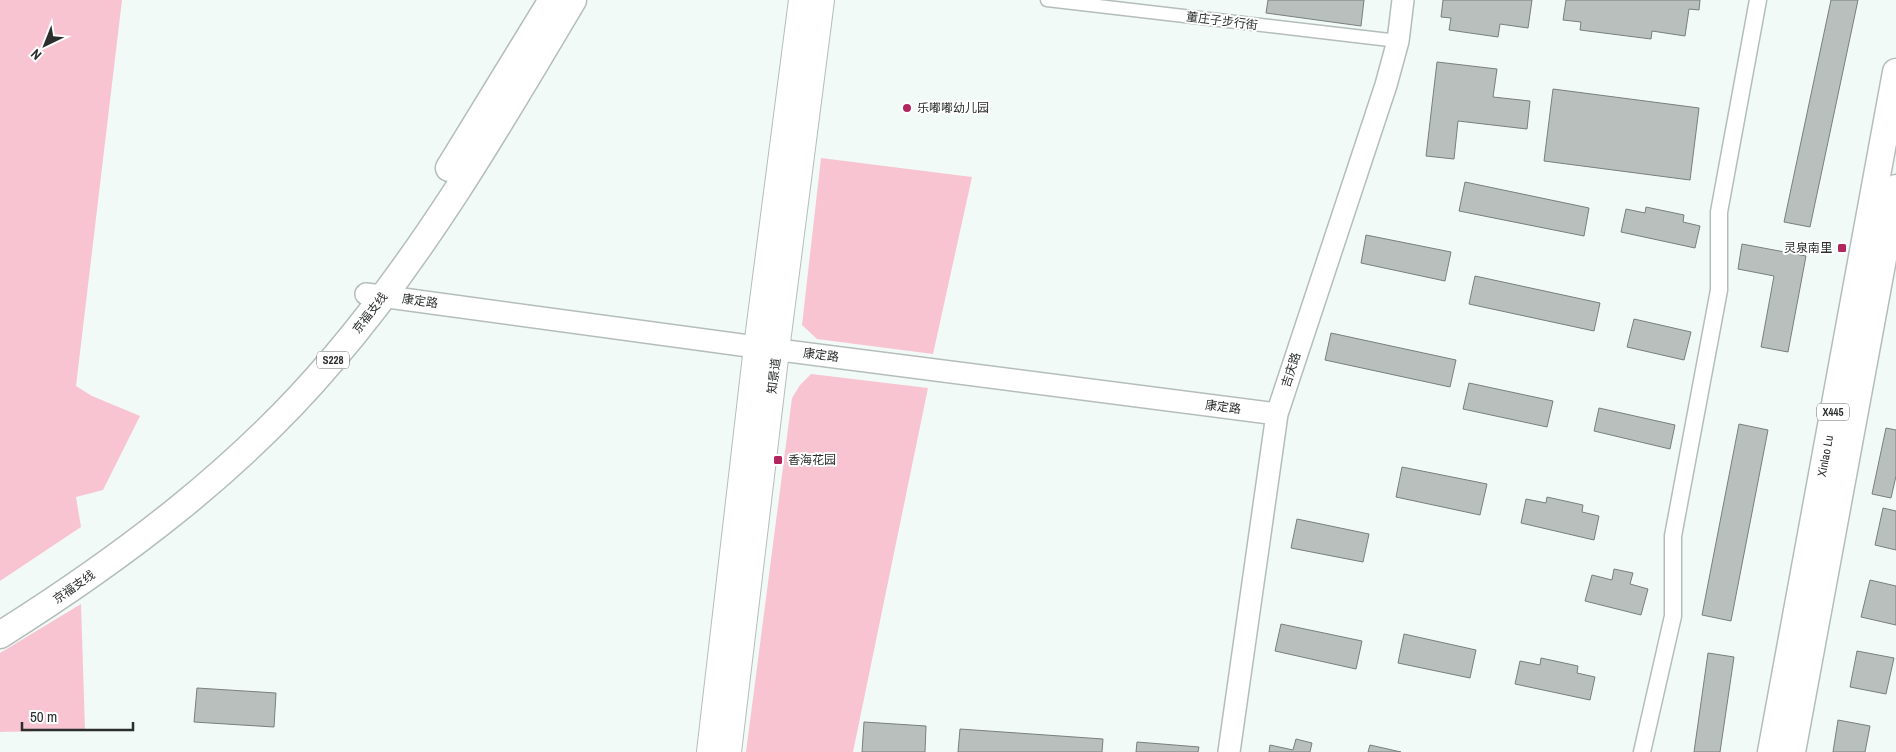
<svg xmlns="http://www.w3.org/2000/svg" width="1896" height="752" font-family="'Archivo Narrow','Noto Sans SC',sans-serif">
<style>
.green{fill:#f9c4d1}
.building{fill:#b8bfbc;stroke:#787f7c}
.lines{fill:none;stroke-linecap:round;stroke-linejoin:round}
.pedestrian-casing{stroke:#b5bdba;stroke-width:15}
.minor-casing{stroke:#b5bdba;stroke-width:19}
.tertiary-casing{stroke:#b5bdba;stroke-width:24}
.secondary-casing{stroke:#b5bdba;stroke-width:26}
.primary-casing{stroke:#b5bdba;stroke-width:29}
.pedestrian{stroke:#fff;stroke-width:12}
.minor{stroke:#fff;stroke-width:16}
.tertiary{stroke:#fff;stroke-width:21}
.secondary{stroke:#fff;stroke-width:24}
.primary{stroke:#fff;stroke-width:26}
.poi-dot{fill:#b2265f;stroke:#fff;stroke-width:2}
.labels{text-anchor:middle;stroke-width:4;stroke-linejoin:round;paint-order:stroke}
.shield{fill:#fff;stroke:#6b6d6c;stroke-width:1}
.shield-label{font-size:11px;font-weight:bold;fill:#2b2e2d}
.street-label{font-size:12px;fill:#2b2e2d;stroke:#fff}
.poi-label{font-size:12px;fill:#2b2e2d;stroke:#fff;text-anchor:start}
</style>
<rect width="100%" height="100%" fill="#f1faf6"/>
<!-- green -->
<path class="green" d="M0,0H122L76,386L92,396L140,416L103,490L76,497L81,527L0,581Z
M821,158L972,177L933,354L817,339L802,325Z
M811,374L928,388L853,752H746L792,398L800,385Z
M81,604L85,730L0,732V653Z"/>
<!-- building -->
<path class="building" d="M1268,0H1364L1361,26L1266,13Z
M1443,0H1532L1528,28L1500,24L1498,37L1449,30L1451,18L1441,17Z
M1566,0H1700L1699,10L1689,9L1685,36L1652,31L1651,39L1580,30L1581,22L1563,20Z
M1831,0H1858L1810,227L1784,222Z
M1437,62L1497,69L1493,97L1530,101L1527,129L1458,121L1454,159L1426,156Z
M1553,89L1699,108L1690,180L1544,161Z
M1465,182L1589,208L1584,236L1459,211Z
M1646,207L1684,215L1683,222L1700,226L1695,248L1621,232L1626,209L1645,213Z
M1366,235L1451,252L1445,281L1361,263Z
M1742,244L1806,256L1788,352L1761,347L1774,276L1738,269Z
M1475,276L1600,303L1594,331L1469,304Z
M1634,319L1691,332L1684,360L1627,347Z
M1331,333L1456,360L1450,387L1325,360Z
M1469,383L1553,401L1547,427L1463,409Z
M1599,408L1675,425L1670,449L1594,431Z
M1739,424L1768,430L1731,621L1702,615Z
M1886,428L1896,430V476L1891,498L1872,494Z
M1402,467L1487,484L1480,515L1396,497Z
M1547,497L1583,505L1582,512L1599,516L1594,540L1521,523L1526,499L1546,503Z
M1883,508L1896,511V550L1875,545Z
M1297,519L1369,534L1363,562L1291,548Z
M1614,569L1633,573L1630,584L1648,589L1641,615L1585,601L1592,575L1612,580Z
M1870,580L1896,586V625L1861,617Z
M1281,624L1362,641L1356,669L1275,651Z
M1404,634L1476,650L1470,678L1398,663Z
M1857,651L1894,658L1886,694L1850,687Z
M1708,653L1734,657L1720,752H1694Z
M1541,658L1578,666L1577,673L1595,677L1590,700L1515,684L1520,661L1540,665Z
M197,688L276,693L274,727L194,722Z
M1838,720L1870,726L1865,752H1833Z
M864,722L926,726L925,752H862Z
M960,729L1103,739L1102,752H958Z
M1296,739L1312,743L1310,752H1269L1270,745L1293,750Z
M1137,742L1199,747L1198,752H1136Z
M1370,745L1401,752H1368Z"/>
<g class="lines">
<defs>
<path id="pedestrian" d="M1047,0L1398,41"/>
<path id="minor" d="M1642,752L1673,616V536L1719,290V212L1758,0"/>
<path id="tertiary" d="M366,294L756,347L1277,414
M1229,752L1277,414L1386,85L1398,41L1403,0"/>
<path id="secondary" d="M709,752L756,347L801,0
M729,752L777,350L822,0"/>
<g id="primary">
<path d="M449,168L552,0"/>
<path d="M0,635C122,558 241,469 334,358C427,249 500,123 573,0"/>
<path id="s1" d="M1771,752L1896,72"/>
<path d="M1792,752L1896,188"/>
</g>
</defs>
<!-- pedestrian casing -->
<use href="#pedestrian" class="pedestrian-casing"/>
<!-- minor casing -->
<use href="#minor" class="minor-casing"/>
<!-- tertiary casing -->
<use href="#tertiary" class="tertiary-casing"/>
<!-- secondary casing -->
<use href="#secondary" class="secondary-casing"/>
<!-- primary casing -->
<use href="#primary" class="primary-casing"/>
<!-- pedestrian -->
<use href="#pedestrian" class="pedestrian"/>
<!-- minor -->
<use href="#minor" class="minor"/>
<!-- tertiary -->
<use href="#tertiary" class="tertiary"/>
<!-- secondary -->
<use href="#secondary" class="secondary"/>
<!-- primary -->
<use href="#primary" class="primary"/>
</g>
<!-- markers -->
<g class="poi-dot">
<circle cx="907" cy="108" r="5"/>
<rect x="1837" y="243" width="10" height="10" rx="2.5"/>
<rect x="773" y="455" width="10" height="10" rx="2.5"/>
</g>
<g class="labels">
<!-- shield labels -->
<g class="shield">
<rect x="317" y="351.5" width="32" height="17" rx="4"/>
<rect x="1817" y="403.5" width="32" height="17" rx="4"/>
</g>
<g class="shield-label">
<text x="333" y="364">S228</text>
<text x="1833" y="416">X445</text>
</g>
<!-- street labels -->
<g class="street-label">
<text transform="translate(1222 21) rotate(7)" y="4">董庄子步行街</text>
<text transform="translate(420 301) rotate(8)" y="4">康定路</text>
<text transform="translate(370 313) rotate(-52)" y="4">京福支线</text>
<text transform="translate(821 355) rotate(7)" y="4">康定路</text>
<text transform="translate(1291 370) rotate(-72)" y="4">吉庆路</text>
<text transform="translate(774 376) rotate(-83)" y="4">知景道</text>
<text transform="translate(1223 407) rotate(7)" y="4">康定路</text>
<text dy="4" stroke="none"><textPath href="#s1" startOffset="301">Xinlao Lu</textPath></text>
<text transform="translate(74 587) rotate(-35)" y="4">京福支线</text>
</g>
<!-- poi labels -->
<g class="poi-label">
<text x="917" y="112">乐嘟嘟幼儿园</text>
<text x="1832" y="252" text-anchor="end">灵泉南里</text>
<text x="788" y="464">香海花园</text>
</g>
</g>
<!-- north arrow -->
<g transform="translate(45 45) rotate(223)" stroke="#ffffff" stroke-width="4" paint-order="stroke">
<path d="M0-4L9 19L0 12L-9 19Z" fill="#2b2e2d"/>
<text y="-8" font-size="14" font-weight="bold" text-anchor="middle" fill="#2b2e2d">N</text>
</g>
<!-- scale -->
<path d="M22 722v8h111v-8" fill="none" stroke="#2b2e2d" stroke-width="2.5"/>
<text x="30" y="722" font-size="15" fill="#2b2e2d" stroke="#ffffff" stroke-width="4" paint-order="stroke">50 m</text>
</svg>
